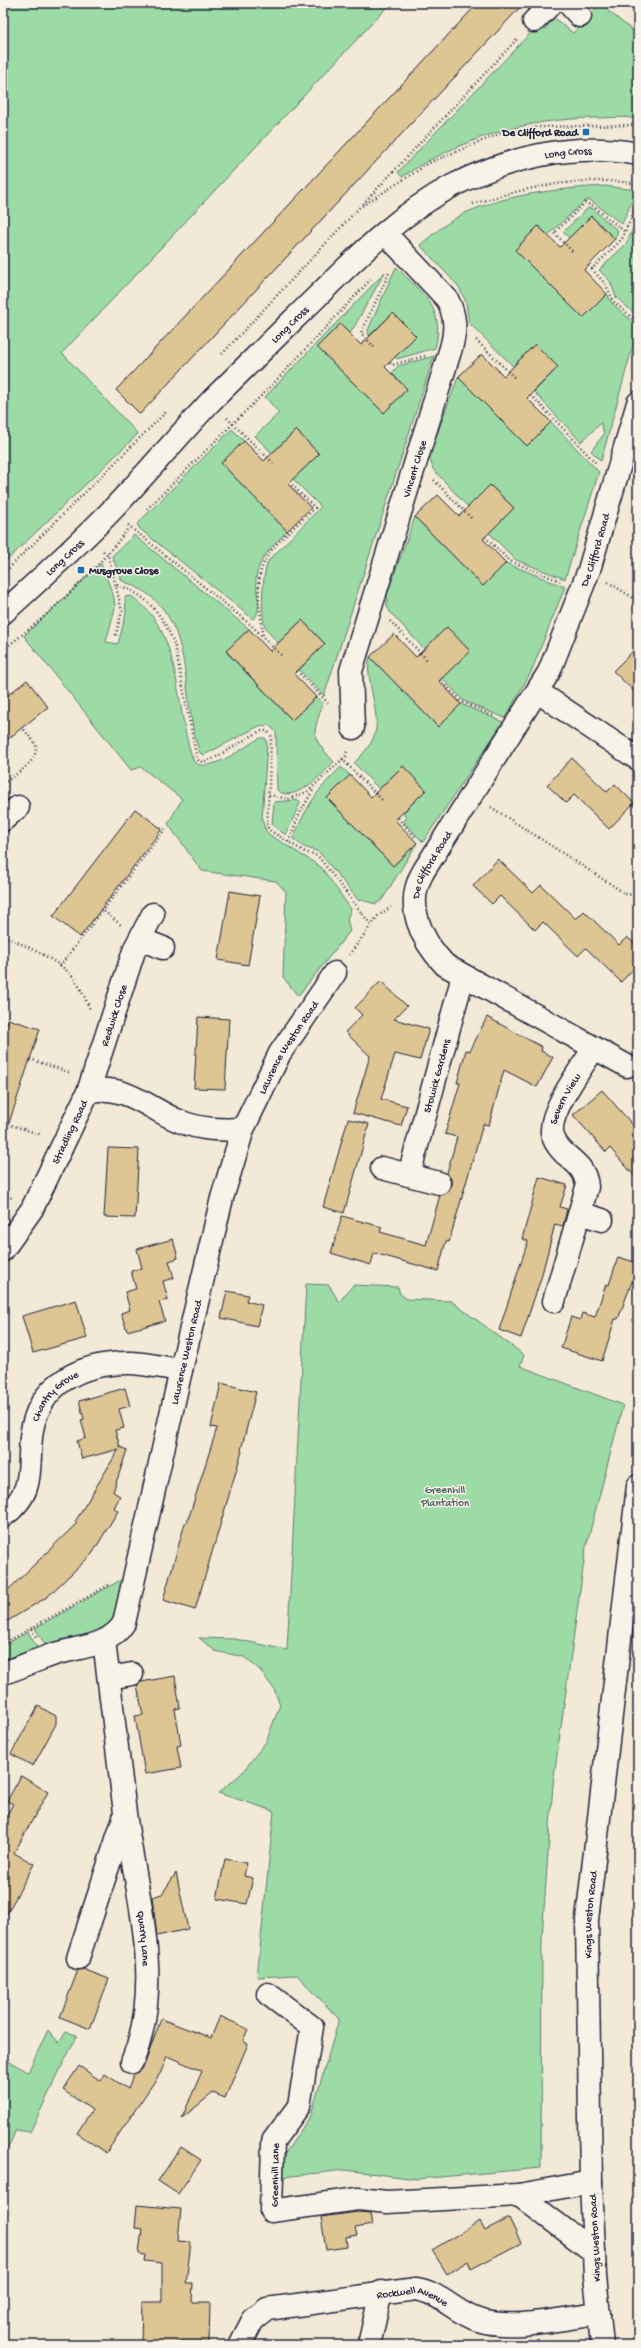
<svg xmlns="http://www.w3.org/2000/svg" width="641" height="2348" font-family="'Gochi Hand',sans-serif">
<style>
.green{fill:#9cdba5;stroke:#5f7e70}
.building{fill:#ddc594;stroke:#22223b}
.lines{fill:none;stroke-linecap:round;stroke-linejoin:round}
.street-casing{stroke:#22223b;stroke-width:25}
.secondary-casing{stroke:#22223b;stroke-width:25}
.path{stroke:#22223b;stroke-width:2.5;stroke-dasharray:1 3;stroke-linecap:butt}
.street{stroke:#f7f3e8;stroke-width:22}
.secondary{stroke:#f7f3e8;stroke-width:22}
.poi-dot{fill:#1f6fb2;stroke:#f7f3e8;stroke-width:1.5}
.labels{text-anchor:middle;stroke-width:3;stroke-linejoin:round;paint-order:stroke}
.poi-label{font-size:11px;font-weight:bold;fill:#22223b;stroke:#f7f3e8;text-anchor:end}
.street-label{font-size:11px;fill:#22223b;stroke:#f7f3e8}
.park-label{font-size:11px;fill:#475a5b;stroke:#f7f3e8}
</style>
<rect width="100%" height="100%" fill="#f2ead7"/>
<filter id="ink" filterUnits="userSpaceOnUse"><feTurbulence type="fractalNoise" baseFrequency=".025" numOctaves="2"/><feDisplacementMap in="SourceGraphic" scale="8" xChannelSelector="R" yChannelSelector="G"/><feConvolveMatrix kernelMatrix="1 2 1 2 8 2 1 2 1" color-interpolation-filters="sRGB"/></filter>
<g filter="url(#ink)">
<!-- green -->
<path class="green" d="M3,3H391L62,353L138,434L3,564Z
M600,4L638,35V119C624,116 609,118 595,118C525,119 461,138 402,177L398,172L538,25L544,30L554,18L573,33Z
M604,186L637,190L622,224L590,200L585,201L548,235L538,226L515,250L583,318L607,294L612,303L638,327L601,461L591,451L604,434L601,423L581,442L534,392L558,367L535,344L513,366L469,323L466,302L459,287L420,245C434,233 449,221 465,213C507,194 558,189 604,186Z
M588,208H592L618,231L615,239L591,216L569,238L563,232Z
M638,217V317L616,297L610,281L599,270L626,244Z
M396,267C422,293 446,308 435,348L397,359L395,357L416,336L393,313L369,336L368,330Z
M385,272L350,334L340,324L317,347L384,413L407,389L392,373L398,366L434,356L324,696L299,670L325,644L302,620L278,643C274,638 269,634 266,628C260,618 262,571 269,560L321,507L293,479L319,454L296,430L272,453L255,436L279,413L265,397Z
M458,377L527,446L551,422L599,472L565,579L516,560L489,533L514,508L490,485L468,507L433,469L429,456Z
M232,429L244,441L222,464L287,531C273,546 258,558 256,580C256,590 263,613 253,619L140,529L137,524Z
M415,517L483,586L506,563L565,587L531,672L505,718L464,701L442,678L424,649L390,612L387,606V594Z
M134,535L249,629L227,653L292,720L316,697L323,703C312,737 310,735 334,762C323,773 294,805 277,790L276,732L269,725L259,726L208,753L203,755L200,753C177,692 201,608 122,581L112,556Z
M101,563L114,598L115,608L106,642L118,644L126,614L125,597L131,596C185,632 173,708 194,762C209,775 245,746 260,738H265L267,744L262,820L266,831L270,835L321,867L351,909L347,919L350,931L298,996L283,977L286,892L276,881L202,871L168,824L182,799L141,767L131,770L24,636Z
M370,657L438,726L461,704L503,722L423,842L404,823L406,818L403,813L426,790L403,766L379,789L354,763C386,732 376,722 370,681C369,674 367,664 370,657Z
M341,767L350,775L327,798L393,866L417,843L382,900L376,904L361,900L359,901L319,852L304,847L293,839C306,807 317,790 341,767Z
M298,800L300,803L286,835L272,825L274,802Z
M306,1284L329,1285L339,1302L353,1285L398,1287L400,1294L407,1299L451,1301L524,1355L520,1366L623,1405L586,1547L553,1784L542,1937L541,2168L417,2179L345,2170L282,2177L286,2152L311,2115L339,2019L297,1975L257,1977L274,1811L218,1793L241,1774L266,1742L280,1705L274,1689L260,1670L244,1657L215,1651L199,1638L235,1639L287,1650Z
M128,1576L116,1619L101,1632L46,1646L35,1628Z
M28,1632L38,1649L3,1661V1646Z
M48,2030L59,2043L66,2032L77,2035L30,2132L16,2130L3,2159V2058L28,2072Z"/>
<!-- building -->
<path class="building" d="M478,3H524L140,414L116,390Z
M591,216L615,239L584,270L607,294L583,318L515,250L538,226L560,247Z
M393,313L416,336L385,367L407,389L384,413L317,347L340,324L361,345Z
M535,344L558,367L527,398L551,422L527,446L458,377L482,354L504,376Z
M296,430L319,454L288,484L311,508L287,531L221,463L244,441L264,461Z
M490,485L514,508L483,539L506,563L483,586L415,517L438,495L459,516Z
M302,620L325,644L294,674L316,697L292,720L226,651L249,629L270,651Z
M447,627L470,651L439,681L461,704L438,727L370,657L394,634L416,657Z
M638,646V695L613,671Z
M27,680L48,707L3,743V699Z
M572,758L607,792L615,784L634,803L609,829L574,795L566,803L547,785Z
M403,766L426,790L395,820L417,843L393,866L327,798L350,775L371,797Z
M135,809L162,829L80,937L53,916Z
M498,859L533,893L541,885L576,919L584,911L619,945L627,937L638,947V964L621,982L586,948L578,956L543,922L535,930L500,896L492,904L473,886Z
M230,891L260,896L248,965L218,960Z
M381,981L407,1006L394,1019L429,1029L420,1060L395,1054L381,1099L407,1106L401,1126L353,1113L370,1056L345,1032L362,1015L355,1008Z
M198,1017L229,1019L225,1089L194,1088Z
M487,1017L542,1047L541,1051L553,1057L537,1087L504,1070L489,1125L483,1124L449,1242L446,1241L438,1271L374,1253L371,1265L331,1253L342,1216L382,1227L380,1232L426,1245L440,1195L448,1192L451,1186V1179L447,1173L457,1137L445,1134L460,1083H457L466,1050L470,1051Z
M8,1019L40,1029L7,1129H3V1033Z
M602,1090L638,1131V1180L610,1148L606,1152L573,1115Z
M348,1119L369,1124L344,1213L323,1207Z
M108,1148L139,1149L135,1218L104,1217Z
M539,1177L567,1185L560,1207L567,1209L563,1226L555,1224L541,1278L521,1338L499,1330L528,1241L522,1239Z
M173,1239L178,1258L169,1261L174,1278L163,1281L168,1300L159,1302L165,1321L127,1331L121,1313L130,1310L125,1292L136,1289L131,1271L142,1268L137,1249Z
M618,1257L638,1263V1266L618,1319H615L602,1361L561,1348L571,1317L580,1320L582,1313L595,1317L606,1284L609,1285Z
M227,1291L248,1295L246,1301L262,1305L257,1326L221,1318Z
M76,1300L87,1338L33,1353L22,1316Z
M221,1383L256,1392L241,1450L242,1451L195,1610L163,1600L185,1523H187L217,1428L211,1427Z
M125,1388L130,1406L119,1409L124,1428L115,1430L120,1447L127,1450L113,1492L120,1496L114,1508L118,1511L92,1554L47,1597L3,1624V1595L77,1523L75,1522L119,1449L82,1459L77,1441L86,1438L81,1420L84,1419L79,1401Z
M175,1676L180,1708L175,1709L181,1745L177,1746L181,1768L145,1774L135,1716L143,1715L137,1685L141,1682Z
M38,1706L56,1716V1724L33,1766L11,1754Z
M21,1776L48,1792L14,1853L34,1864L3,1921V1822L13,1804L7,1801Z
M225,1859L247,1863L244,1876L253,1878L247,1904L217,1899Z
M176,1873L188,1929L157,1936L152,1897L162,1894Z
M83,1969L109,1979L90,2029L60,2017L78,1970Z
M220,2016L248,2029L243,2041L248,2044L225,2098L213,2093L182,2118L202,2071L167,2056L161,2072L106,2153L77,2133L92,2110L63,2090L79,2066L101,2081L105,2074L128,2089L134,2074L140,2071L144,2066L161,2019L211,2038Z
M181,2147L201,2160L178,2194L158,2181Z
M137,2205L181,2209L178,2241L191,2242L186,2283H193L192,2303H210L209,2343L176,2342V2345H141L142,2302H162V2263L144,2261L145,2255L139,2254L142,2229L135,2228Z
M358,2212L370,2213L372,2225L355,2228L357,2235L346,2237L347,2247L326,2250L321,2217Z
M509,2218L521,2243L471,2269L468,2261L447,2274L432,2250L480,2221L485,2230Z"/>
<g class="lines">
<defs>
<g id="street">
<path d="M568,3L580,16"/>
<path d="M534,21L552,3"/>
<path d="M538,692L638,759"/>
<path id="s1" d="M353,728L351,671L451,348C456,330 456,316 447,299L385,233"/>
<path d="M3,820L18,807"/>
<path d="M140,939L163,948"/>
<path id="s2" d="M627,1066L445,965C421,940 404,905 423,872L549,672L589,570L638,403"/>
<path id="s3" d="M88,1092L135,948L153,914"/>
<path d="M382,1168L439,1183"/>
<path id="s4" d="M409,1175L463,976"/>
<path d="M580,1213L602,1220"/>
<path id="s5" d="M3,1250L32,1209L88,1092C124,1082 149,1109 179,1121C201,1130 221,1130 243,1129"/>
<path id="s6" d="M554,1301L587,1187C586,1170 576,1163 564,1153C559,1148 553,1140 552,1132C550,1109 582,1068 594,1048"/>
<path id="s7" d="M3,1516C35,1493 28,1471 31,1437C37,1383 82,1362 132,1363C148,1364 165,1368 181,1370"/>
<path id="s8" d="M104,1641C111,1699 118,1756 125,1813C136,1895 165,1983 132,2062"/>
<path id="s9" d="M3,1673C19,1668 34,1661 49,1656C75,1646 108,1649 124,1623L181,1370L222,1198L243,1129L280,1053L335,973"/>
<path d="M109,1678L132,1674"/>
<path d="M78,1958L124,1818"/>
<path d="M268,1994L312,2027L299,2106L273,2141L271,2211L358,2199L387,2202L519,2195L591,2182"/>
<path d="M519,2195L594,2252"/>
<path id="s10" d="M240,2345L253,2320L267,2309L416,2289C439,2292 456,2313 478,2320C513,2331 563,2318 599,2314"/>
<path d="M369,2345L381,2292"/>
</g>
<g id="secondary">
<path id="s11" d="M3,613C39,580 76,547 110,512C145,476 177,437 212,400C239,373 266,347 293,320C343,272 390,219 452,186C509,157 574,142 638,154"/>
<path id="s12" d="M602,2345L595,2276L591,2182L587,1920L638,1486"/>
</g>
</defs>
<!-- street casing -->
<use href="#street" class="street-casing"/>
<!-- secondary casing -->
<use href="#secondary" class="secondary-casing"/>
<!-- path -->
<path class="path" d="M363,204L518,38
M473,204C527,187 582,175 638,184
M572,251L554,233L585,203L593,206L625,232
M588,266L592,269L622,239L638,201
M592,269L606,285L614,302L638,323
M476,340L516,379
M374,347L361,333L390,271
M222,354L359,208L431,162L499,134L540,127L638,125
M390,363L392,365L425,356
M531,395L596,463
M227,418L275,465
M434,480L472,519
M147,509L271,386L371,279
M128,525L251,625L281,655
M485,537L510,561L560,581
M103,551L108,555L122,611L115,638
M3,574L167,411
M608,582L638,601
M117,585C147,593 166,619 175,647L197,759L200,762L211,760L260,731H267L271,736V742L267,826L269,830L305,852L318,856L371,925
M390,621L428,661
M263,635C261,613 254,584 264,562C272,544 300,522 315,508L290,483
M3,650C48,615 92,576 127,530
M297,671L328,703
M440,680L462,702L494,716
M342,759L383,801
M3,784C14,775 39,762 36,745L22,727
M269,795L288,799L307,792L346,756L347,749
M491,807L626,894L638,896
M398,818L416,838
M288,842L299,815L314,788
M101,909L121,925
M3,936C23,944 58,960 72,976C80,986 85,998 90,1009
M349,955L378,916L391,907
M60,966L165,829
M30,1059L71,1073
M8,1124L42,1135
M3,1195L12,1198
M31,1629L36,1637
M3,1644L109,1585"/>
<!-- street -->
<use href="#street" class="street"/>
<!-- secondary -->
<use href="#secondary" class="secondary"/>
</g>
</g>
<!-- markers -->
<g class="poi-dot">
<rect x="582" y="128" width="8" height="8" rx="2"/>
<rect x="77" y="566" width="8" height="8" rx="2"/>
</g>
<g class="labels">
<!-- poi labels -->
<g class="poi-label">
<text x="578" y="136">De Clifford Road</text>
<text x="89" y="574" text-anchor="start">Musgrove Close</text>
</g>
<!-- street labels -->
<g class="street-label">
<text dy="4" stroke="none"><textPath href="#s11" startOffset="743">Long Cross</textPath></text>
<text dy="4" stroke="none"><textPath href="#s11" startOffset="407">Long Cross</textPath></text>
<text dy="4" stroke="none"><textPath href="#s1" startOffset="269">Vincent Close</textPath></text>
<text dy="4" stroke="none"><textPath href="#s2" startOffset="678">De Clifford Road</textPath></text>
<text dy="4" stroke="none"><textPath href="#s11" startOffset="83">Long Cross</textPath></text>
<text dy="4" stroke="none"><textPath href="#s2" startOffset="321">De Clifford Road</textPath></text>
<text dy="4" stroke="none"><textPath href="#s3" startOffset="81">Redwick Close</textPath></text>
<text dy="4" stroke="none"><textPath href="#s9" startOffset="735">Lawrence Weston Road</textPath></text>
<text dy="4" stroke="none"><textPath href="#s4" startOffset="103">Stowick Gardens</textPath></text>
<text dy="4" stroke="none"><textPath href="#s6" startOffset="222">Severn View</textPath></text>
<text dy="4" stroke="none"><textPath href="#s5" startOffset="136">Stradling Road</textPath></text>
<text dy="4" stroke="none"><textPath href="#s9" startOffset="411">Lawrence Weston Road</textPath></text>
<text dy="4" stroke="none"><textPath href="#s7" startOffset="138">Chantry Grove</textPath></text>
<text dy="4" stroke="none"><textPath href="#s12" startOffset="431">Kings Weston Road</textPath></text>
<text dy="4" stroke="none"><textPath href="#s8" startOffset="300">Quarry Lane</textPath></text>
<text transform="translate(274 2175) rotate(-89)" y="4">Greenhill Lane</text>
<text transform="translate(594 2238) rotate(-93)" y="4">Kings Weston Road</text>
<text dy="4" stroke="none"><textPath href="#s10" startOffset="194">Rockwell Avenue</textPath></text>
</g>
<!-- park labels -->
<g class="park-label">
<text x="445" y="1493">Greenhill<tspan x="445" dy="13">Plantation</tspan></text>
</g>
</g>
<!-- margin -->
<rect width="641" height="2348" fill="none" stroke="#f7f3e8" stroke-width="16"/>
<rect x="8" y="8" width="625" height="2332" fill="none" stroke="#22223b" stroke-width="1.5" filter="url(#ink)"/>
</svg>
